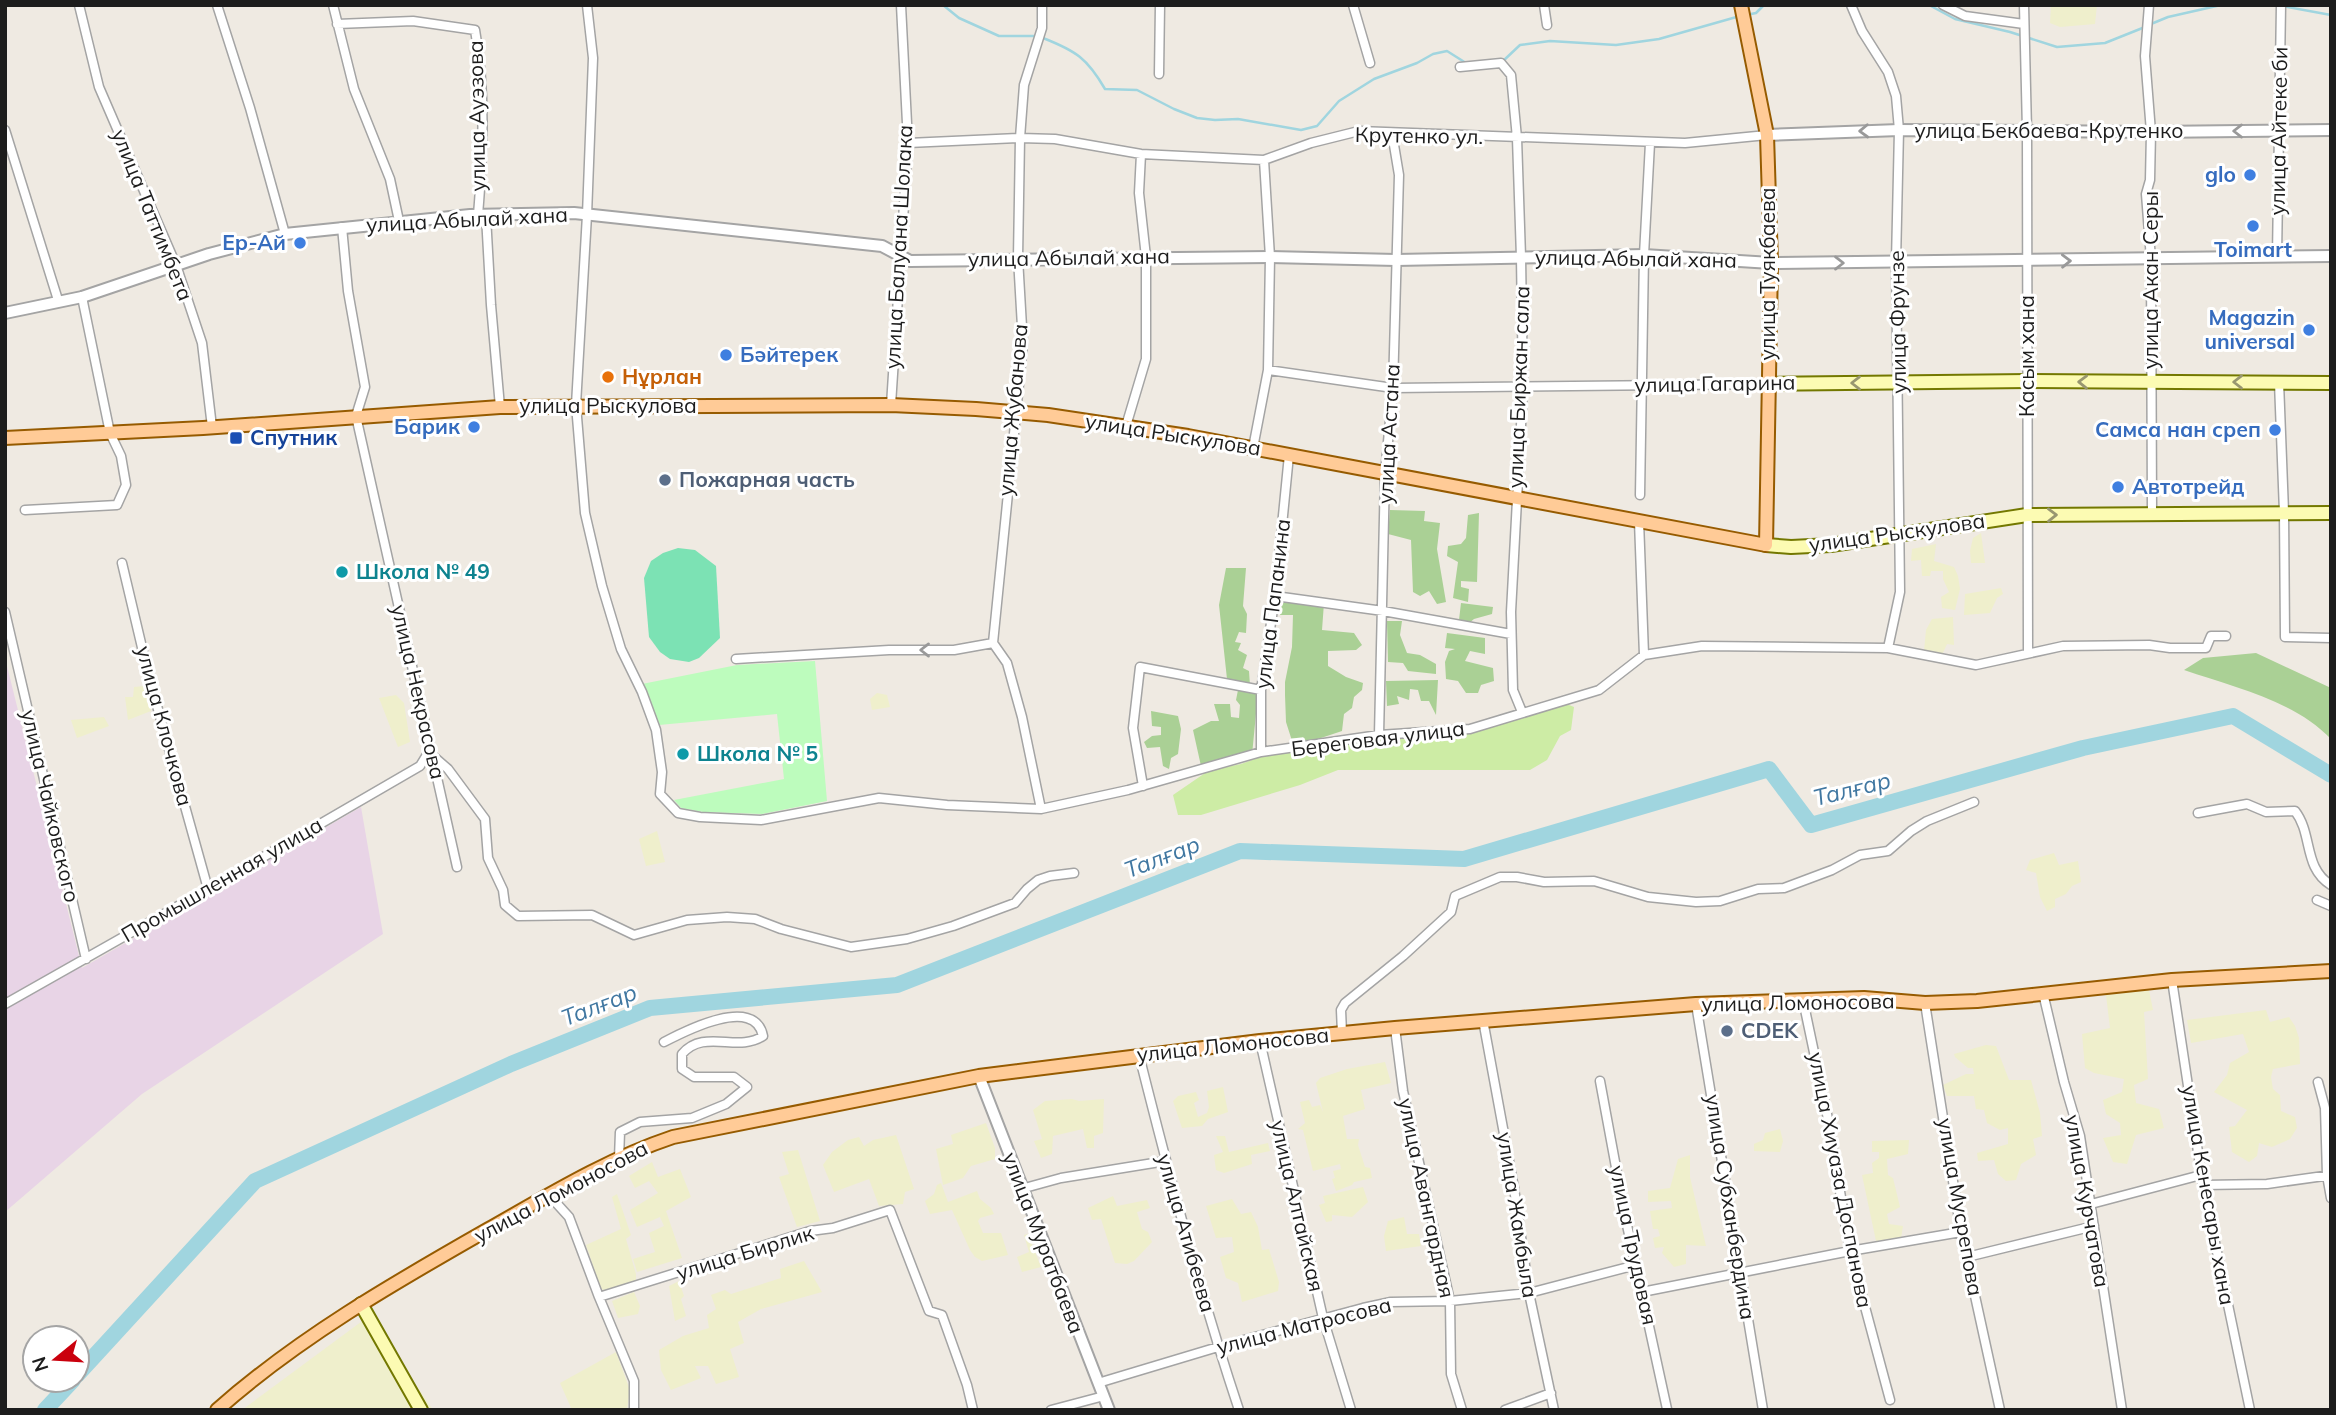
<svg xmlns="http://www.w3.org/2000/svg" width="2336" height="1415" font-family="Mulish,sans-serif">
<style>
.industrial{fill:#e8d4e6}
.farmland{fill:#efefcc}
.grass{fill:#cdeca5}
.forest{fill:#aad095}
.park{fill:#bdfcbd}
.pitch{fill:#7ce2b4}
.lines{fill:none;stroke-linecap:round;stroke-linejoin:round}
.stream{stroke:#a0d5df;stroke-width:2.5}
.river{stroke:#a0d5df;stroke-width:16}
.minor-casing{stroke:#a4a4a4;stroke-width:11}
.tertiary-casing{stroke:#a4a4a4;stroke-width:14}
.secondary-casing{stroke:#737800;stroke-width:16}
.primary-casing{stroke:#965b00;stroke-width:16}
.minor{stroke:#fff;stroke-width:8}
.tertiary{stroke:#fff;stroke-width:10}
.secondary{stroke:#fcfbb3;stroke-width:12}
.primary{stroke:#ffcb97;stroke-width:12}
.oneway{stroke:#999}
.oneway2{stroke:#989770}
.shop-dot{fill:#3f7fe0;stroke:#fff;stroke-width:2.5}
.food-dot{fill:#e8710a;stroke:#fff;stroke-width:2.5}
.transit-dot{fill:#1a4fb4;stroke:#fff;stroke-width:2.5}
.service-dot{fill:#5c6f8a;stroke:#fff;stroke-width:2.5}
.culture-dot{fill:#0f9aa8;stroke:#fff;stroke-width:2.5}
.labels{text-anchor:middle;stroke-width:6;stroke-linejoin:round;paint-order:stroke}
.street-label{font-size:21px;fill:#1d1d1d;stroke:#fff}
.shop-label{font-size:21px;font-weight:bold;fill:#366cbe;stroke:#fff;text-anchor:end}
.food-label{font-size:21px;font-weight:bold;fill:#c56008;stroke:#fff;text-anchor:start}
.transit-label{font-size:21px;font-weight:bold;fill:#164399;stroke:#fff;text-anchor:start}
.service-label{font-size:21px;font-weight:bold;fill:#4e5e75;stroke:#fff;text-anchor:start}
.culture-label{font-size:21px;font-weight:bold;fill:#0d838f;stroke:#fff;text-anchor:start}
.water-label{font-size:23px;font-style:italic;fill:#4077a1;stroke:#fff}
</style>
<rect width="100%" height="100%" fill="#efeae2"/>
<!-- industrial -->
<path class="industrial" d="M5,658L82,968L361,807L383,934L142,1094L5,1212Z"/>
<!-- farmland -->
<path class="farmland" d="M2051,5H2097L2095,24L2060,27L2050,23Z
M1981,533L1985,563H1971L1970,551L1973,538Z
M1936,544L1934,561L1954,567L1958,576L1960,589L1955,610L1942,608L1941,597L1949,592L1943,579V571H1931L1930,576H1922L1921,560L1911,561L1912,549Z
M2001,588L2003,594L1997,598L1990,613L1964,615L1965,594Z
M1953,617L1954,645L1947,644L1942,655L1924,651L1926,630L1932,619Z
M145,686L151,711L128,720L125,697H133L134,687Z
M877,693L887,695L890,707L872,710L870,699Z
M396,695L404,703L410,742L398,747L379,698Z
M104,717L109,726L77,738L71,720Z
M657,831L665,862L646,866L639,839Z
M2054,853L2059,865L2078,861L2081,882L2072,886L2066,894L2055,899V907L2047,911L2040,897L2036,873L2026,870L2030,860Z
M2149,990L2153,1010L2144,1012L2148,1079L2134,1085L2136,1103L2159,1109L2164,1128L2136,1135L2127,1164L2113,1162L2103,1138L2121,1135L2120,1123L2106,1114L2103,1100L2122,1092L2124,1079L2094,1073L2085,1068L2082,1034L2110,1028L2106,995Z
M2266,1010L2270,1022L2289,1017L2295,1026L2299,1038L2300,1064L2273,1069L2271,1077L2273,1089L2280,1095L2281,1111L2295,1117L2297,1128L2290,1139L2272,1147L2259,1143L2257,1156L2249,1162L2232,1152L2229,1127L2235,1126L2247,1110L2214,1092L2227,1075L2230,1063L2249,1052L2243,1034L2191,1043L2187,1020Z
M1986,1045L1996,1046L2009,1080H2031L2040,1113L2042,1136L2033,1139L2036,1155L2021,1164L2016,1180L2006,1181L1998,1174L1994,1160L1978,1161L1977,1153L2008,1144V1128L2000,1130L1987,1123L1984,1110L1976,1109L1974,1096H1947L1943,1085L1966,1074H1974L1973,1068H1968L1955,1057L1954,1054Z
M1385,1062L1391,1083L1361,1090L1365,1109L1343,1116L1347,1139H1359L1358,1145L1365,1167L1370,1168L1372,1178L1354,1182L1352,1185L1336,1191L1332,1179L1335,1178L1333,1171L1341,1169L1340,1164L1313,1171L1303,1130L1298,1129L1305,1123L1300,1102L1309,1100L1312,1107L1320,1105L1323,1112L1316,1083L1320,1078L1347,1069Z
M1223,1087L1228,1112L1208,1119L1202,1126L1182,1128L1173,1101L1178,1096L1196,1092L1199,1100L1194,1103L1198,1117L1207,1113L1209,1107L1207,1091Z
M1072,1099L1079,1101L1104,1099L1103,1133L1094,1136V1148H1087L1083,1129L1053,1136L1052,1154L1041,1158L1034,1141L1042,1139L1033,1110L1045,1101Z
M986,1123L995,1148V1159L971,1166L963,1178L943,1185L936,1149L953,1144L951,1135Z
M1780,1129L1783,1141L1780,1152L1754,1151V1144L1763,1140L1765,1133Z
M896,1135L914,1189L905,1192L903,1204L879,1206L869,1179L834,1192L823,1165L832,1152L848,1140L859,1137L864,1146L873,1140Z
M1216,1136H1225L1229,1152L1268,1143L1270,1151L1251,1155L1252,1164L1224,1173L1216,1170L1214,1155L1223,1152Z
M1909,1140L1908,1154L1887,1159L1888,1175L1893,1178L1900,1207L1887,1214L1889,1224L1903,1226L1901,1238L1876,1241L1862,1175L1873,1173L1872,1163L1879,1158V1152H1872V1141Z
M798,1150L820,1221L797,1227L779,1177L789,1174L782,1152Z
M1690,1155V1177L1706,1246L1686,1245V1264L1674,1267L1662,1253L1664,1247L1655,1248L1653,1238L1660,1236L1658,1229H1653L1650,1211L1672,1208L1671,1201L1648,1202V1191L1670,1188L1678,1159Z
M652,1162L658,1177L680,1169L691,1197L666,1211L682,1258L637,1272L633,1259L655,1252L649,1233L664,1226L660,1217L637,1227L630,1210L658,1193L649,1181L635,1188L629,1176Z
M941,1183L948,1202L977,1191L980,1199L991,1208L994,1214L980,1218L978,1221L983,1233H1001L1008,1255L982,1261L975,1257L970,1250L952,1210L930,1214L925,1201L934,1194L937,1185Z
M1363,1187L1368,1202L1352,1217L1332,1215V1221L1326,1222L1319,1205L1325,1203L1323,1196Z
M617,1194L631,1235L626,1239L636,1274V1283L608,1291L601,1289L586,1245L621,1229L612,1197Z
M1113,1196L1117,1206L1147,1200L1150,1208L1137,1212L1142,1229L1148,1232L1152,1242L1134,1261L1127,1264L1115,1263L1101,1219L1092,1220L1088,1208Z
M1232,1199L1241,1214L1251,1212L1258,1227L1262,1250L1269,1249L1279,1282L1278,1291L1242,1302L1238,1283L1226,1278L1220,1257L1234,1252L1232,1237L1216,1238L1206,1206Z
M1404,1217L1407,1234H1419L1421,1246L1386,1251L1384,1236L1388,1221Z
M1028,1234L1041,1267L1022,1272L1017,1257L1029,1252L1024,1235Z
M804,1261L822,1292L761,1309L738,1322L744,1343L730,1349L739,1377L716,1384L708,1366H695L701,1378L671,1390L661,1370L659,1350L683,1336L709,1328L707,1315L716,1309L711,1295L725,1290L731,1294L781,1278L780,1269Z
M679,1281L684,1296L681,1299L686,1316L675,1321L669,1286Z
M634,1292L640,1306L638,1314L618,1318L612,1301Z
M369,1316L433,1410H242Z
M616,1352L630,1390L627,1409L572,1410L560,1383Z"/>
<!-- grass -->
<path class="grass" d="M1559,701L1574,707L1571,730L1560,736L1547,760L1530,770H1338L1300,785L1201,815H1178L1173,795L1208,771L1241,764L1280,750L1347,741L1478,730Z"/>
<!-- forest -->
<path class="forest" d="M1390,510L1425,511L1424,521L1440,523L1437,549L1446,602L1437,604L1429,591L1420,596L1413,592L1411,540L1388,534Z
M1479,513L1477,582L1461,581V587L1469,589L1468,602L1453,598L1458,562L1447,556L1448,546L1461,544L1466,538L1468,515Z
M1226,568H1246L1243,606L1247,614L1246,633L1239,632L1235,642L1241,643L1238,650L1247,655L1243,668L1249,671L1250,686L1227,679L1219,605Z
M1281,602L1324,603L1322,630L1354,633L1362,645L1356,650L1328,651V666L1346,677L1363,683L1362,690L1354,697L1352,708L1344,714L1342,731L1306,743L1293,744L1286,722L1285,695V682L1292,647L1293,615H1280Z
M1461,603L1493,607L1492,614L1474,619L1468,624L1459,620Z
M1387,621H1402L1400,635L1407,653L1420,655L1436,664V674L1408,671L1403,663L1388,662Z
M1447,633L1485,638V654L1470,651L1465,661L1493,668L1494,681L1481,685L1478,693H1466L1458,681L1446,679L1445,662L1449,651L1455,649L1445,648Z
M2256,653L2331,688V739C2294,700 2233,687 2184,670L2203,658Z
M1438,680L1436,715L1429,701H1421L1418,690L1410,689L1409,700L1397,696L1399,704L1387,706L1386,681Z
M1238,690L1258,693L1252,755L1223,759L1201,766L1193,730L1211,721H1219L1214,704H1230L1231,717L1239,718L1240,705L1236,700Z
M1151,711L1178,716L1181,729L1178,754L1171,758L1169,769L1163,766L1160,747L1147,748L1144,742L1152,736L1161,735V727L1152,726Z"/>
<!-- park -->
<path class="park" d="M815,661L827,801L762,814L703,812L681,808L674,800L784,779L777,714L659,725L642,684L737,665Z"/>
<!-- pitch -->
<path class="pitch" d="M678,548L695,550L716,566L720,638L699,658L689,662L670,659L660,652L649,637L644,578L651,561L663,553Z"/>
<g class="lines">
<!-- stream -->
<path class="stream" d="M943,5L959,18L999,36H1036
M1929,5L1955,19L2010,32L2057,47L2105,43L2145,27
M2282,6L2331,15
M1746,15L1756,13L1764,5
M2151,24L2168,17L2221,5
M1043,38C1076,51 1087,58 1105,89L1137,90L1174,109L1197,118L1215,120L1238,119L1301,130L1317,126L1339,101L1374,79L1417,63L1433,54L1447,51L1466,63
M1502,62L1520,45L1550,41L1616,45L1659,39L1740,16"/>
<!-- river -->
<path class="river" d="M77,1375L255,1181L511,1064L650,1008L897,985L1240,851L1464,859L1769,769L1811,825L2083,748L2233,716L2331,775
M45,1410L73,1380"/>
<defs>
<path id="minor" d="M79,5L99,87L176,265L202,343L212,427
M217,5L250,108L285,234
M333,5L354,89L390,179L399,221
M587,5L593,58L587,215L576,405L585,513L602,586L621,649L642,692L656,730L662,772L660,794L678,813L700,817L761,820L879,798L947,805L1041,809L1128,790L1261,752L1379,735L1470,729L1599,690L1644,655L1702,646L1888,648L1976,665L2063,646L2149,645L2170,648H2206L2211,636H2226
M1353,5L1370,63
M1544,5L1547,25
M1851,5L1862,31L1888,72L1896,96L1899,130L1896,262L1900,592L1888,648
M1943,5L1965,16L2024,24
M2024,5L2027,131L2028,653
M2149,5L2145,56L2151,132L2150,180L2146,194L2151,259L2152,513
M337,24L413,21L475,30C486,90 483,155 478,215
M1460,67L1501,63L1511,75L1517,138L1521,257L1523,388L1511,612L1513,690L1522,712
M1159,74L1160,5
M5,130L58,300
M908,143L1020,138L1055,139L1141,154L1264,160L1311,143L1359,131L1685,143L1767,135
M486,216L491,305L500,407
M342,227L348,291L365,387L356,416L457,867
M2277,256L2281,5
M1268,370L1393,388L1767,384
M2279,382L2284,512L2285,637L2331,638
M891,405L908,143L901,5
M1126,426L1146,359V257L1139,193L1141,154
M1253,448L1268,370L1270,257L1264,160
M1640,495L1644,255L1650,143
M25,510L117,505L126,485L121,456L110,433L82,297
M1639,521L1644,655
M122,563L149,677L208,889
M1275,596L1383,611L1511,634
M5,612L86,959
M736,659L889,650H954L993,643
M1379,735L1385,474L1393,388L1399,175L1392,133
M1261,752V690L1275,596L1289,455
M433,756L448,769L485,819L488,858L503,890L505,905L518,916L592,915L634,935L687,920L727,917L755,919L781,929L851,947L907,939L953,926L1015,903L1027,889L1038,880L1050,876L1074,873
M1143,786L1133,728L1140,667L1261,690
M1041,809L1022,717L1007,663L993,643L1023,344L1018,258L1020,138L1024,85L1042,28V5
M2198,813L2247,804L2266,812L2295,811C2313,834 2303,868 2331,885
M2317,900L2331,906
M2172,980L2203,1185L2250,1410
M2043,993L2064,1082L2080,1136L2122,1410
M1803,1000L1827,1114L1850,1251L1890,1400
M1925,1003L1961,1232L2000,1410
M5,1004L208,889L420,766L431,748
M1696,1004L1763,1410
M1483,1020L1514,1188L1529,1293L1554,1410
M1395,1028L1403,1091L1450,1301L1451,1374L1462,1410
M1342,1033L1341,1010L1345,1003L1403,956L1451,912L1455,896L1500,877H1517L1544,882L1594,881L1648,897L1696,902L1720,901L1758,889L1784,888L1832,870L1860,855L1888,851L1911,831L1927,821L1974,802
M1260,1041L1323,1318L1351,1410
M1139,1055C1169,1174 1200,1293 1239,1410
M1600,1081L1625,1216L1667,1409
M2318,1082L2325,1108L2327,1175L2331,1198
M619,1158L620,1132L640,1122L692,1118L726,1104L747,1087L734,1077H694L682,1069V1054C704,1028 738,1053 763,1036C755,995 685,1031 664,1042
M2203,1185L2267,1184L2331,1175
M1021,1189L1061,1178L1166,1161
M549,1195L569,1217L599,1297L634,1381V1410
M2091,1204L2201,1175
M1967,1257L2094,1226
M1642,1292L1850,1251L1961,1232
M599,1297L810,1231L833,1228L890,1210L929,1311L942,1315L967,1385L973,1410
M1098,1383L1218,1347L1363,1308L1391,1302L1450,1301L1529,1293L1636,1265
M1051,1410L1104,1396
M1505,1410L1551,1393"/>
<path id="tertiary" d="M1767,135L1899,130L2151,132L2331,130
M5,313L82,297L209,254L285,234L470,215L574,213L882,246L910,261L1270,257L1396,260L1644,255L1771,263L2331,256
M979,1076L1109,1410"/>
<path id="secondary" d="M1767,384L2028,381L2331,383
M1766,545L1791,547L1831,545L2027,515L2331,513
M361,1304L421,1410"/>
<path id="primary" d="M5,438L203,428L500,407L891,405L976,409L1048,415L1188,436L1766,545L1771,263L1767,135L1741,5
M217,1410C298,1338 394,1283 487,1230C547,1196 607,1159 673,1137L979,1076L1260,1041L1395,1028L1696,1004L1864,998L1925,1003L1977,1001L2172,980L2331,971"/>
</defs>
<!-- minor casing -->
<use href="#minor" class="minor-casing"/>
<!-- tertiary casing -->
<use href="#tertiary" class="tertiary-casing"/>
<!-- secondary casing -->
<use href="#secondary" class="secondary-casing"/>
<!-- primary casing -->
<use href="#primary" class="primary-casing"/>
<!-- minor -->
<use href="#minor" class="minor"/>
<!-- tertiary -->
<use href="#tertiary" class="tertiary"/>
<!-- secondary -->
<use href="#secondary" class="secondary"/>
<!-- primary -->
<use href="#primary" class="primary"/>
</g>
<!-- one-way arrows -->
<defs><path id="oneway-chevron" d="M-2-3.5L2.5 0L-2 3.5" fill="none" stroke-width="1.6" stroke-linecap="round" stroke-linejoin="round" transform="scale(1.75)"/></defs>
<g class="oneway">
<use href="#oneway-chevron" transform="translate(1864 131) rotate(178)"/>
<use href="#oneway-chevron" transform="translate(2238 131) rotate(180)"/>
<use href="#oneway-chevron" transform="translate(2066 261) rotate(-1)"/>
<use href="#oneway-chevron" transform="translate(1839 263)"/>
<use href="#oneway-chevron" transform="translate(925 650) rotate(180)"/>
</g>
<g class="oneway2">
<use href="#oneway-chevron" transform="translate(2083 382) rotate(-179)"/>
<use href="#oneway-chevron" transform="translate(2238 382) rotate(180)"/>
<use href="#oneway-chevron" transform="translate(1856 383) rotate(180)"/>
<use href="#oneway-chevron" transform="translate(2052 515) rotate(-1)"/>
</g>
<!-- markers -->
<g class="shop-dot">
<circle cx="2250" cy="175" r="7"/>
<circle cx="2253" cy="226" r="7"/>
<circle cx="300" cy="243" r="7"/>
<circle cx="2309" cy="330" r="7"/>
<circle cx="726" cy="355" r="7"/>
<circle cx="474" cy="427" r="7"/>
<circle cx="2275" cy="430" r="7"/>
<circle cx="2118" cy="487" r="7"/>
</g>
<circle class="food-dot" cx="608" cy="377" r="7"/>
<rect class="transit-dot" x="229" y="431" width="14" height="14" rx="3.5"/>
<g class="service-dot">
<circle cx="665" cy="480" r="7"/>
<circle cx="1727" cy="1031" r="7"/>
</g>
<g class="culture-dot">
<circle cx="342" cy="572" r="7"/>
<circle cx="683" cy="754" r="7"/>
</g>
<g class="labels">
<!-- street labels -->
<g class="street-label">
<text transform="translate(477 116) rotate(-91)" y="7">улица Ауэзова</text>
<text x="2049" y="138">улица Бекбаева-Крутенко</text>
<text transform="translate(2279 131) rotate(-89)" y="7">улица Айтеке би</text>
<text transform="translate(1419 136) rotate(1)" y="7">Крутенко ул.</text>
<text transform="translate(152 215) rotate(68)" y="7">улица Таттимбета</text>
<text transform="translate(467 220) rotate(-3)" y="7">улица Абылай хана</text>
<text transform="translate(899 247) rotate(-87)" y="7">улица Балуана Шолака</text>
<text transform="translate(1069 258) rotate(-1)" y="7">улица Абылай хана</text>
<text transform="translate(1636 259) rotate(1)" y="7">улица Абылай хана</text>
<text transform="translate(1768 274) rotate(-90)" y="7">улица Туякбаева</text>
<text transform="translate(2151 280) rotate(-90)" y="7">улица Акан Серы</text>
<text transform="translate(1898 322) rotate(-91)" y="7">улица Фрунзе</text>
<text transform="translate(2027 356) rotate(-90)" y="7">Касым хана</text>
<text transform="translate(1715 384) rotate(-1)" y="7">улица Гагарина</text>
<text transform="translate(1519 387) rotate(-88)" y="7">улица Биржан сала</text>
<text x="608" y="413">улица Рыскулова</text>
<text transform="translate(1013 410) rotate(-85)" y="7">улица Жубанова</text>
<text transform="translate(1389 434) rotate(-87)" y="7">улица Астана</text>
<text transform="translate(1173 435) rotate(9)" y="7">улица Рыскулова</text>
<text transform="translate(1897 533) rotate(-8)" y="7">улица Рыскулова</text>
<text transform="translate(1273 604) rotate(-83)" y="7">улица Папанина</text>
<text transform="translate(418 692) rotate(77)" y="7">улица Некрасова</text>
<text transform="translate(164 726) rotate(75)" y="7">улица Клочкова</text>
<text transform="translate(1378 739) rotate(-7)" y="7">Береговая улица</text>
<text transform="translate(50 806) rotate(77)" y="7">улица Чайковского</text>
<text transform="translate(222 880) rotate(-30)" y="7">Промышленная улица</text>
<text transform="translate(1798 1003) rotate(-1)" y="7">улица Ломоносова</text>
<text transform="translate(1233 1045) rotate(-6)" y="7">улица Ломоносова</text>
<text transform="translate(1840 1180) rotate(79)" y="7">улица Хиуаза Доспанова</text>
<text transform="translate(561 1192) rotate(-28)" y="7">улица Ломоносова</text>
<text transform="translate(2208 1195) rotate(80)" y="7">улица Кенесары хана</text>
<text transform="translate(1426 1198) rotate(78)" y="7">улица Авангардная</text>
<text transform="translate(2087 1201) rotate(80)" y="7">улица Курчатова</text>
<text transform="translate(1297 1206) rotate(77)" y="7">улица Алтайская</text>
<text transform="translate(1730 1207) rotate(81)" y="7">улица Субханбердина</text>
<text transform="translate(1960 1207) rotate(80)" y="7">улица Мусрепова</text>
<text transform="translate(1517 1215) rotate(81)" y="7">улица Жамбыла</text>
<text transform="translate(1186 1233) rotate(74)" y="7">улица Атибеева</text>
<text transform="translate(1043 1243) rotate(69)" y="7">улица Муратбаева</text>
<text transform="translate(1633 1245) rotate(78)" y="7">улица Трудовая</text>
<text transform="translate(745 1253) rotate(-17)" y="7">улица Бирлик</text>
<text transform="translate(1304 1326) rotate(-14)" y="7">улица Матросова</text>
</g>
<!-- shop labels -->
<g class="shop-label">
<text x="2236" y="182">glo</text>
<text x="286" y="250">Ер-Ай</text>
<text x="2253" y="257" text-anchor="middle">Toimart</text>
<text x="2295" y="325">Magazin<tspan x="2295" dy="24">universal</tspan></text>
<text x="740" y="362" text-anchor="start">Бәйтерек</text>
<text x="460" y="434">Барик</text>
<text x="2261" y="437">Самса нан среп</text>
<text x="2132" y="494" text-anchor="start">Автотрейд</text>
</g>
<!-- food labels -->
<g class="food-label">
<text x="622" y="384">Нұрлан</text>
</g>
<!-- transit labels -->
<g class="transit-label">
<text x="250" y="445">Спутник</text>
</g>
<!-- service labels -->
<g class="service-label">
<text x="679" y="487">Пожарная часть</text>
<text x="1741" y="1038">CDEK</text>
</g>
<!-- culture labels -->
<g class="culture-label">
<text x="356" y="579">Школа № 49</text>
<text x="697" y="761">Школа № 5</text>
</g>
<!-- water labels -->
<g class="water-label">
<text transform="translate(1852 789) rotate(-14)" y="8">Талғар</text>
<text transform="translate(1162 857) rotate(-21)" y="8">Талғар</text>
<text transform="translate(599 1005) rotate(-21)" y="8">Талғар</text>
</g>
</g>
<!-- border -->
<rect width="2336" height="1415" fill="none" stroke="#1d1d1d" stroke-width="14"/>
<!-- north arrow -->
<g transform="translate(56 1359) rotate(252)"><circle r="33" fill="#ffffff" stroke="#a5a5a5" stroke-width="2"/>
<path d="M0-5L12 26L0 18L-12 26Z" fill="#ca000d"/>
<text y="-10" font-size="19" font-weight="bold" text-anchor="middle" fill="#1d1d1d">N</text>
</g>
</svg>
